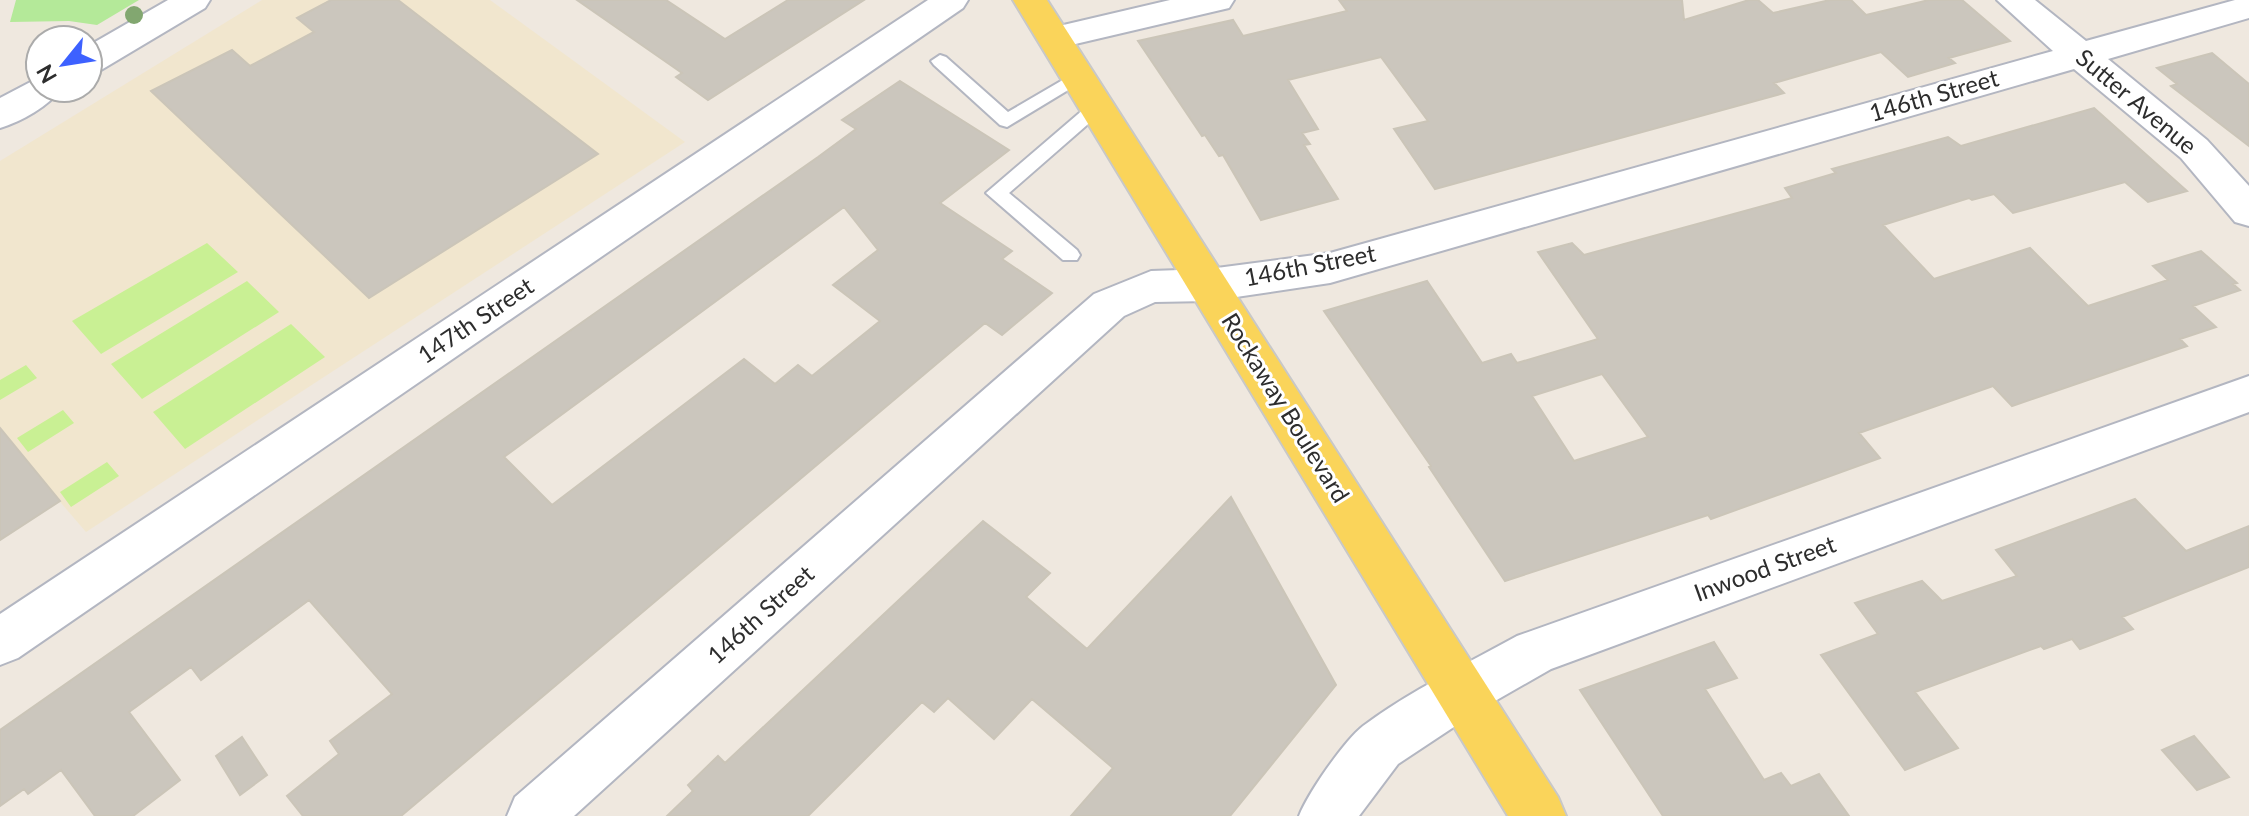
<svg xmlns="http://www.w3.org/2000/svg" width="2249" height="816" font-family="Lato,sans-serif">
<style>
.education{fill:#f1e6ce}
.green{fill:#b4e999}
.pitch{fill:#c9f094}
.building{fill:#cbc6bd;stroke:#cbc5b8;stroke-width:2;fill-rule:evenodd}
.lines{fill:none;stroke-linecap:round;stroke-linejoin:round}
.lane-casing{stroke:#b3b6c1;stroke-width:4}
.street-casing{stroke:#b3b6c1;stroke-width:4}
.secondary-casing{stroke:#b3b6c1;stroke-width:4}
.primary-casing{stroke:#c8c8c8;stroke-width:4}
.lane{fill:#fff;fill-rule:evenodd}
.street{fill:#fff;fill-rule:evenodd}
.secondary{fill:#fff;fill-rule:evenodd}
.primary{fill:#fad45a;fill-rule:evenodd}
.tree{fill:#82a770}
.labels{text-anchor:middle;stroke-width:6;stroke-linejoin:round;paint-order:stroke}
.street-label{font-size:24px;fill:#2d2d2d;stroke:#fff}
</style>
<rect width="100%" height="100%" fill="#efe8df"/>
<!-- education -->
<path class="education" d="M262,0H490L685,142L86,532L0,432V161Z"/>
<!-- green -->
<path class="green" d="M16,0H139L97,25L69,21L10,22Z"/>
<!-- pitch -->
<path class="pitch" d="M207,243L238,272L101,354L72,321Z
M247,281L279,312L142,399L111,364Z
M291,324L325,357L185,449L153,412Z
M26,365L37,378L0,400V380Z
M63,410L74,423L28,452L17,438Z
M107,462L119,476L71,507L60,492Z"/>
<!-- building -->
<path class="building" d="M331,0H398L598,154L369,298L151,91L232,50L250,66L314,32L297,18Z
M577,0H666L725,39L788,0H864L708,100L676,77L682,73Z
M1339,0H1682L1684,20L1749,0H1758L1773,13L1830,0H1851L1866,15L1929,0H1962L2010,41L1949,58L1955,63L1908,77L1881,52L1774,83L1784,93L1435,189L1394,129L1428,121L1381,57L1288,80L1318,129L1302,133L1310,144L1304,145L1338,199L1261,220L1223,155L1219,156L1205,135L1202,136L1138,41L1233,20L1243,36L1347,11Z
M2212,53L2249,84V146L2171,86L2177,84L2157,68Z
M900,81L1009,150L940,203L1012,251L1002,259L1052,293L1002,335L985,323L401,816H303L287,796L339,754L330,741L392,694L309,600L201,680L191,667L129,712L180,780L133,816H95L61,770L28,794L24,789L0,806V730L818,157L856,129L842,120ZM844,207L878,250L833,285L880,321L812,376L798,365L775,384L744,359L552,505L504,457Z
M2094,108L2187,191L2148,202L2125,182L2013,213L1994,194L1972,200L1969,198L1883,225L1934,279L2030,248L2088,306L2168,280L2153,266L2201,251L2237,283L2233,284L2240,290L2193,306L2216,327L2180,339L2187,346L2012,406L1993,386L1859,433L1880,458L1711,519L1708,515L1505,581L1429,467L1431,466L1324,311L1427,281L1482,363L1511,354L1517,363L1598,339L1538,252L1572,243L1584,255L1792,198L1785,188L1836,173L1832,169L1948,137L1961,146ZM1602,374L1648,437L1574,461L1532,396Z
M0,428L60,501L0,540Z
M1231,497L1336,685L1230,816H1071L1113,768L1032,699L994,739L948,698L934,712L922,702L808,816H667L693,791L688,785L718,756L725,763L983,521L1050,573L1026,597L1087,649Z
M2135,499L2186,551L2249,526V567L2122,617L2133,629L2107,639L2080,649L2072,639L2044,649L2041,646L1915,692L1958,748L1905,770L1821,655L1878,634L1855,603L1922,581L1942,601L2017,576L1996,550Z
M1714,642L1737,678L1705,689L1764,780L1781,773L1791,786L1819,774L1849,816H1663L1580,690Z
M2194,736L2229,777L2197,790L2162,750Z
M242,737L267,775L240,795L216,756Z"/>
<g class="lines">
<defs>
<path id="lane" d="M940,55L946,57L1008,112L1073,74H1085L1088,78L1007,127L1000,125L934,65L931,61Z
M1097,101L1103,103L1106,107L1103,111L1009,193L1077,250L1080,255L1077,260H1063L986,193L1091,103Z"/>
<path id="street" d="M928,0H968L963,8L18,658L0,665V614Z
M1170,0H1234L1229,8L1054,49L1042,46L1037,38L1042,30Z
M1997,0H2035L2086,41L2235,0H2249V18L2108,59L2207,140L2249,186V226L2235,222L2181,158L2074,69L1330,283L1209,301L1155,302L1124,316L574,816H507L515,797L1094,294L1151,271L1209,269L1330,253L2053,51Z
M2249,376V412L1551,669L1481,709L1398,764L1359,816H1299C1308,793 1344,741 1363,726C1410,691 1466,664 1517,636Z"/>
<path id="secondary" d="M168,0H210L205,8L101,70L88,74V46Z
M40,77V88H61C50,106 20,122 0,128V98Z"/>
<path id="primary" d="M1013,0H1047L1558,797L1566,816H1508Z"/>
</defs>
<!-- lane casing -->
<use href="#lane" class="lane-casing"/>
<!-- street casing -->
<use href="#street" class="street-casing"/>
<!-- secondary casing -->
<use href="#secondary" class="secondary-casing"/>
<!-- primary casing -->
<use href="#primary" class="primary-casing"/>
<!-- lane -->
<use href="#lane" class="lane"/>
<!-- street -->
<use href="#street" class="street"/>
<!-- secondary -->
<use href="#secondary" class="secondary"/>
<!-- primary -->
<use href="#primary" class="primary"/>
</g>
<!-- trees -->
<circle class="tree" cx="134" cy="15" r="9"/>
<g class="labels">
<!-- street labels -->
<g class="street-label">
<text transform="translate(1934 96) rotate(-16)" y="8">146th Street</text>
<text transform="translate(2136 102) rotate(40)" y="8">Sutter Avenue</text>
<text transform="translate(1310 266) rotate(-11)" y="8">146th Street</text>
<text transform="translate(476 321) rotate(-34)" y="8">147th Street</text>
<text transform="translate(1285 408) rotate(58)" y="8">Rockaway Boulevard</text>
<text transform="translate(1765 569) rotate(-20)" y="8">Inwood Street</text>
<text transform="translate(761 615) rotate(-42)" y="8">146th Street</text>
</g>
</g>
<!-- north arrow -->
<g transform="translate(64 64) rotate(240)"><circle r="38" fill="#ffffff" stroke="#ababab" stroke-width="2"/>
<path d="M0-6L14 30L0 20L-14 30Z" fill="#3d61ff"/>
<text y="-12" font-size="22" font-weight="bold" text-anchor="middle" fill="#2d2d2d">N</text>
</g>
</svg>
